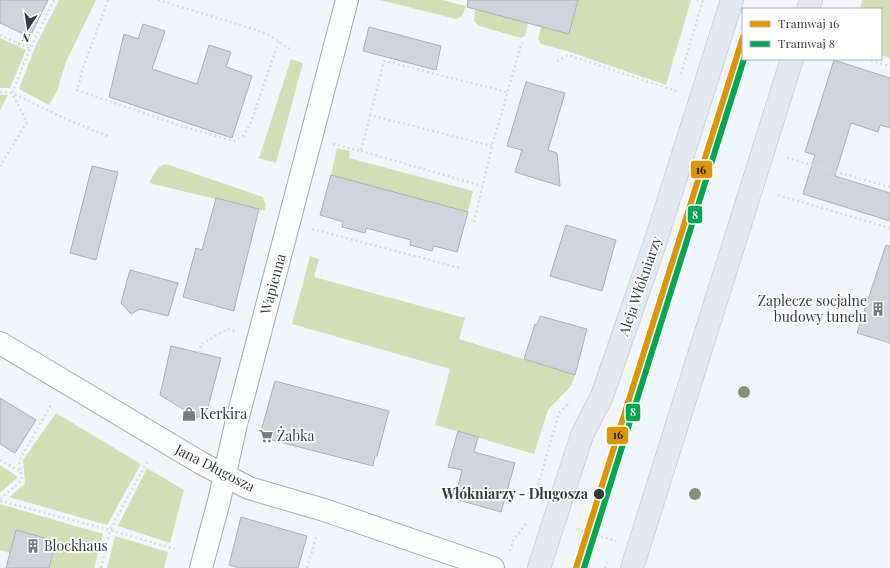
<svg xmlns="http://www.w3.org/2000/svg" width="890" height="568" font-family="'Playfair Display',serif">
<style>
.green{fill:#d2deb7}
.building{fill:#d1d5da;stroke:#acb0b4}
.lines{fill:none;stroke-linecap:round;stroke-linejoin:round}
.street-casing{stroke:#a6abaf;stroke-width:24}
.primary-casing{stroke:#ced0d3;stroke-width:24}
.path{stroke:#d9dbdc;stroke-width:2.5;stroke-dasharray:2 3;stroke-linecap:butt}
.street{stroke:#fdfefe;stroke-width:22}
.primary{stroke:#e1e8f0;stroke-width:22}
.tram-1-casing{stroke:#fff;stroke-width:9}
.tram-2-casing{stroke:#fff;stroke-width:9}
.tram-1{stroke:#da9609;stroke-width:6}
.tram-2{stroke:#00a651;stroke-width:6}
.tree{fill:#878e7a}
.stop-dot{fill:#34393f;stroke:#fff;stroke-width:1.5}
.labels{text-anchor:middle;stroke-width:3.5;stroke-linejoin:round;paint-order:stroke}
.street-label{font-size:14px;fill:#34393f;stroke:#fff}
.poi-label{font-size:14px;fill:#34393f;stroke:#fff;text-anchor:start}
.stop-label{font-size:14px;font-weight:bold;fill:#34393f;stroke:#fff;text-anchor:end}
.line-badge{stroke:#fff;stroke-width:1.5}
.badge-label{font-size:11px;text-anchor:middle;font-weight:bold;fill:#fff}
.pale-badge-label{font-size:11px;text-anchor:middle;font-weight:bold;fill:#111}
</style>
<rect width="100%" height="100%" fill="#f1f6fa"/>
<!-- green -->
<path class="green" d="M59,0H96L66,62L57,91L49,105L19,89L35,47Z
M380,0H442L466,6L462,16L456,19Z
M578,0H691L666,85L570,52L541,44L538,39L541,27L569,34Z
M862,0H890V58L881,55V9H860Z
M475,9L528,23L525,36L521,38L479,26L474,21Z
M0,38L26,50L10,88H0Z
M291,59L303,63L276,163L258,158L260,155Z
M0,95H8L0,110Z
M337,148L350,151L349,158L473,191L468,212L331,175Z
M166,164L263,197L266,205L265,211L149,183C154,175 156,166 166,164Z
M310,256L319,259L314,277L461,317H465L459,339L575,375L571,386L548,410L534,454L435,425L450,369L292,324Z
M56,413L141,464L107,525L9,497L25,484L23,460Z
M0,465L18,477L0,493Z
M147,468L184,490L170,543L118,526Z
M0,504L103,534L94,568H49L56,541L16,530L10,553L0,550Z
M115,536L168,552L164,568H107Z"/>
<!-- building -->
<path class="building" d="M0,0H48L30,37L0,23Z
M468,0H578L569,34L467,7Z
M143,24L165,31L152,69L197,84L209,45L231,52L226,67L252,76L232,138L109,97L124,34L138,39Z
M369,27L441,46L436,70L363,51Z
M834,60L890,78V128L880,125L878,132L851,123L835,176L890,193V221L803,194L815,155L805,152Z
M526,82L565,93L548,150L557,153L560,186L515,172L522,150L507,146Z
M92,166L118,172L96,260L70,253Z
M331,175L468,212L457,252L434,246L432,251L410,245L411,240L366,228L365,233L342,227L343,222L320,215Z
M216,198L259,209L237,297L234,311L183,297L196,248L202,250Z
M566,225L616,240L602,291L550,276Z
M886,245L890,246V343L857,333Z
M130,270L178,283L168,316L140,309L131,314L121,303Z
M540,316L587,329L575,375L524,359L535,324L537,325Z
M171,346L221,358L207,411L197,418L160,395Z
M275,381L389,411L377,456H375L373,466L268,439L261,431Z
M0,398L36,420L15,453L0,444Z
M458,431L478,437L474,452L515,463L501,512L455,499L462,470L448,467Z
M241,517L307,536L298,568H240L229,565Z
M16,530L56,541L49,568H6Z"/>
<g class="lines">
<defs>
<path id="street" d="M0,343L201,463L249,488L324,510L493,568
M201,568L219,501L236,424L347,0"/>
<path id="primary" d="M808,9L811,0
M539,568L582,435L602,396L655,243L732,0
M632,568L792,59"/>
</defs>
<!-- street casing -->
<use href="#street" class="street-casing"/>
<!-- primary casing -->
<use href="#primary" class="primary-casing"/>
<!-- path -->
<path class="path" d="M54,0L30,49L12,93L66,119L110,137
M108,0L83,68L77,90L184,127L234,141L243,136L250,125L279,41
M158,0L257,30L269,35L293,51
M697,0L703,2
M0,35L30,49
M866,59L890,66
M557,61L568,55L676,91
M681,74L703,0
M0,92L12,93L27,122L0,166
M370,115L384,61L507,92
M333,144L361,151L370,115L492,146
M361,151L482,186
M787,158L890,187
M778,195L890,228
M474,222L492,146L522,42
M312,229L460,268
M199,353L201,344L228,329L235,331
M0,460L20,471
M538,485L559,413L570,402
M0,499L22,480L19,461L52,403
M0,501L110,530L175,549
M577,529L616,541
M510,551L513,540L520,532L527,521
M101,568L110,530L147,462
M307,568L317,534
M605,568L607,562"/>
<!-- street -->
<use href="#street" class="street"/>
<!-- primary -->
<use href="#primary" class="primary"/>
<defs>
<path id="tram-1" d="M576,568L743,37"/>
<path id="tram-2" d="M584,568L744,59"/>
</defs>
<!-- tram-1 casing -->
<use href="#tram-1" class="tram-1-casing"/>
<!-- tram-2 casing -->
<use href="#tram-2" class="tram-2-casing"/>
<!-- tram-1 -->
<use href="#tram-1" class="tram-1"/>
<!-- tram-2 -->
<use href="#tram-2" class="tram-2"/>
</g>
<!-- trees -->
<g class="tree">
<circle cx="744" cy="392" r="6"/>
<circle cx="695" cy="494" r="6"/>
</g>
<!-- icons -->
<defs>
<symbol id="building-bare" viewBox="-9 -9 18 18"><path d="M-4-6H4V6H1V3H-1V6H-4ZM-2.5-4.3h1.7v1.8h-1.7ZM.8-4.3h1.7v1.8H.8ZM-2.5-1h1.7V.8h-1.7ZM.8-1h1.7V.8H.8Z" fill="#767b80" stroke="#fff" stroke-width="2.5" paint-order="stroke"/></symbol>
<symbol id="shop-bare" viewBox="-9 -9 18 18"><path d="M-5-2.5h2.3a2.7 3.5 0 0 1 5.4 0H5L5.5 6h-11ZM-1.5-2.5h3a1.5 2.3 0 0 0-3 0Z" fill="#767b80" stroke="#fff" stroke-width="2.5" paint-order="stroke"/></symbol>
<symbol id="supermarket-bare" viewBox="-9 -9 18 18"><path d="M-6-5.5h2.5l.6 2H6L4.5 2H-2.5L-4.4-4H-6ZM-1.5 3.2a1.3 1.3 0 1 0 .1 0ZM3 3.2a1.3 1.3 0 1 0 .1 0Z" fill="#767b80" stroke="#fff" stroke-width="2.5" paint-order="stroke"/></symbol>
</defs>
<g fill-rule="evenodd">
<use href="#building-bare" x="868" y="299" width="20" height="20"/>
<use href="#shop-bare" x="179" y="404" width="20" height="20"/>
<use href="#supermarket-bare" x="256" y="426" width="20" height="20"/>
<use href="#building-bare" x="23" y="536" width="20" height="20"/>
</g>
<!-- markers -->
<circle class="stop-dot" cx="599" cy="494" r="6"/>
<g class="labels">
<!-- street labels -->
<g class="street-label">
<text transform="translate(273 284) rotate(-75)" y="5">Wapienna</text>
<text transform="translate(640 286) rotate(-71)" y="5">Aleja Włókniarzy</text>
<text transform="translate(215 468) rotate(27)" y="5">Jana Długosza</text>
</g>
<!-- poi labels -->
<g class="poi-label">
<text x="867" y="306" text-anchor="end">Zaplecze socjalne<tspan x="867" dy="16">budowy tunelu</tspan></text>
<text x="200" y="419">Kerkira</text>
<text x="277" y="441">Żabka</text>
<text x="44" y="551">Blockhaus</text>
</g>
<!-- stop labels -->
<g class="stop-label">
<text x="588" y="499">Włókniarzy - Długosza</text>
</g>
</g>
<g class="line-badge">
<rect x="690" y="160" width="23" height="19" rx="4" fill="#da9609"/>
<rect x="687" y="205" width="16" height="19" rx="4" fill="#00a651"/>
<rect x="625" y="403" width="16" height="19" rx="4" fill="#00a651"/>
<rect x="606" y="426" width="23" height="19" rx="4" fill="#da9609"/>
</g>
<g class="badge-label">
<text x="695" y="219">8</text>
<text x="633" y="416">8</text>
</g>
<g class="pale-badge-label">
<text x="701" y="174">16</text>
<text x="618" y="439">16</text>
</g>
<!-- legend -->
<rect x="742" y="8" width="140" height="52" fill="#ffffff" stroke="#aeb0b2"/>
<rect x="750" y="21" width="20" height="6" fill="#da9609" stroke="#aeb0b2"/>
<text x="778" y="28" font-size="12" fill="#34393f">Tramwaj 16</text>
<rect x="750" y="41" width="20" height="6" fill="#00a651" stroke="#aeb0b2"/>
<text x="778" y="48" font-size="12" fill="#34393f">Tramwaj 8</text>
<!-- north arrow -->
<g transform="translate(28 28) rotate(192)" stroke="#ffffff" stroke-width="3" paint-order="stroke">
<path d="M0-3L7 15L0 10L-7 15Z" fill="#34393f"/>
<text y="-6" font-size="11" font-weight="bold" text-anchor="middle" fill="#34393f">N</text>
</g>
</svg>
